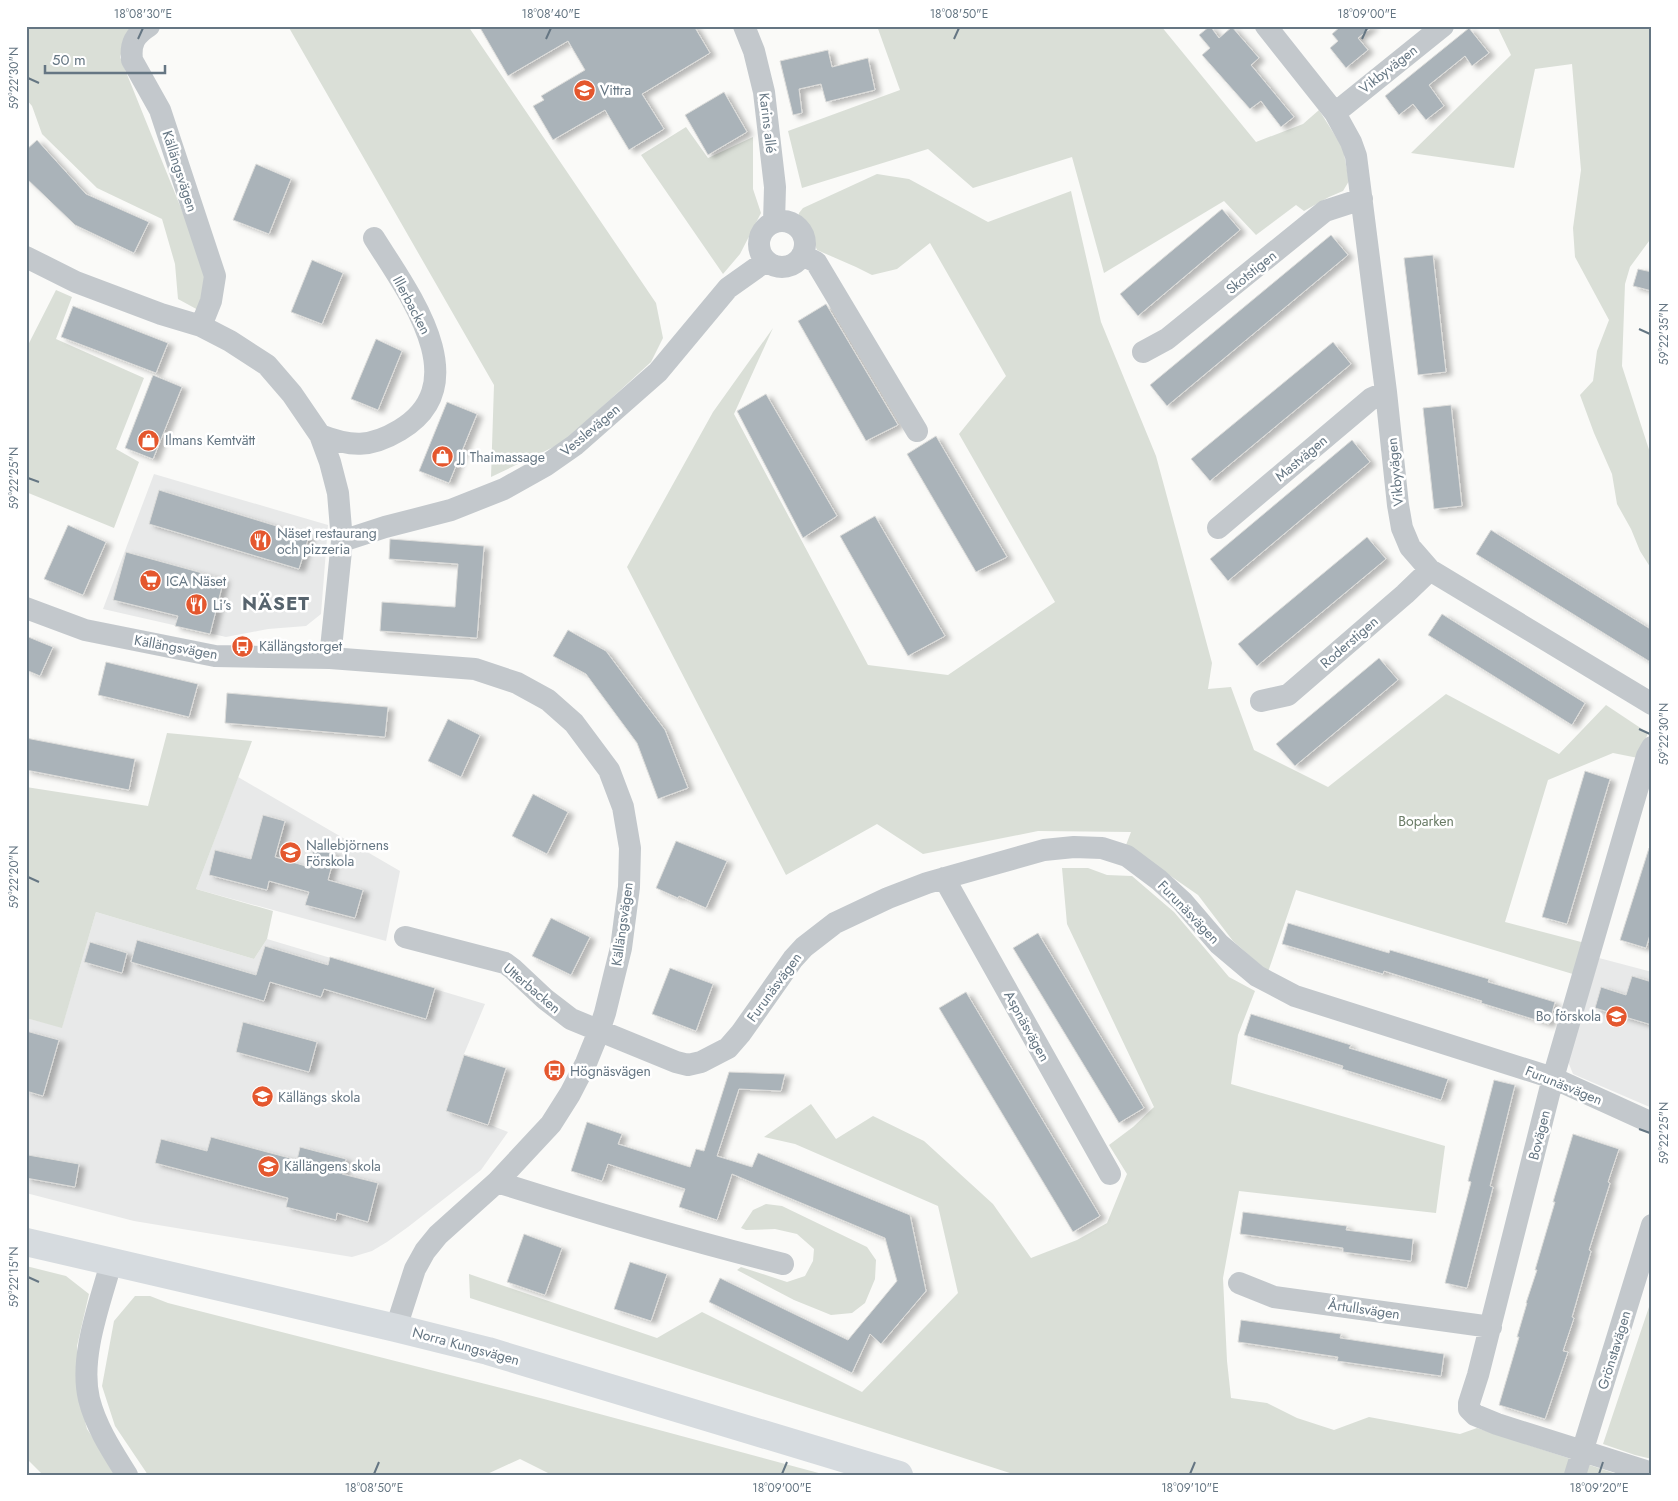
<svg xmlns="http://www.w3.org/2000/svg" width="1678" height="1501" font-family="Jost,sans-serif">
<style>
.built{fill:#e8e9e9}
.green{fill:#dadfd7}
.building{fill:#aab3b9;stroke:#dcdcda;filter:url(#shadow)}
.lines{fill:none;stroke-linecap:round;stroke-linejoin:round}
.minor{stroke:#c3c8cc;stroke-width:22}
.major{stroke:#d6dbdf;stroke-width:28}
.ticks{fill:none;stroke:#657683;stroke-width:2}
.labels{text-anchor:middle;stroke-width:5;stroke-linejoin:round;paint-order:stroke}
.street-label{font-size:14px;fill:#657683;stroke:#fff}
.poi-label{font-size:14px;fill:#657683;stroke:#fff;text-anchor:start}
.park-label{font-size:14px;fill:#687a64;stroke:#fff}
.district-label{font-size:19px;font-weight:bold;letter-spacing:1px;fill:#57646e;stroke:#fff}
.neatline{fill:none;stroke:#657683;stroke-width:2}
.ticks-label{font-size:12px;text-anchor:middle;fill:#657683}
</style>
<defs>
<filter id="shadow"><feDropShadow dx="5.5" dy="3" stdDeviation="2.5" flood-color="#0004"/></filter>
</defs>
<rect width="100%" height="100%" fill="#fafaf8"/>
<!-- built -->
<path class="built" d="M154,474L328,525L321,614L306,626L268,629L226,637L103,609Z
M238,777L400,871L386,941L196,889Z
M96,912L254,959L267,939L485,1004L464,1054L506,1068L488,1124L508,1132L481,1170L408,1227L387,1242L372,1251L352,1257L134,1221L26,1193V1018L62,1027Z
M1599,958L1652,972V1108L1573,1074L1569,1064V1059Z"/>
<!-- green -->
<path class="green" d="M26,26H130L120,57L210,280L200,311L178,299L175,264L162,219L97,188L42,134L32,106L26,99Z
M288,26H468L656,303L663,338L651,362L564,442L491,477L494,385Z
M877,26H1161L1256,142L1303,124L1319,110L1343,148L1349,181L1343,191L1329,197L1304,211L1296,205L1256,235L1224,201L1104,273L1072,157L973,188L928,149L802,188L788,131L900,90Z
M1497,26H1652V237L1630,267L1625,284L1622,366L1652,459V570L1640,551L1631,529L1617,504L1612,474L1594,433L1580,395L1593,381L1597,351L1609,320L1575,257L1573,228L1581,170L1572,64L1535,69L1514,168L1411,153L1511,55Z
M686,127L708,158L753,137V189L761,213L740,254L723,274L641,155Z
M877,174L909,179L988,222L1071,191L1101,322L1156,456L1212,663L1208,689L1231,687L1254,750L1328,787L1446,694L1559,754L1606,705L1648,733L1638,758L1613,753L1548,780L1505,922L1585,943L1576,975L1296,890L1268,972L1233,941L1198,895L1126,845L1131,832L1038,831L923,854L877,824L786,875L627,567L713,412L773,328L734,414L868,665L948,675L1055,602L959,434L1006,376L930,243L897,269L872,275L856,267L817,250L809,231L798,221L799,213L803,208Z
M56,290L72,297L56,339L144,378L116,449L139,462L114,528L26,492V349Z
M167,733L252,741L196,889L273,911L267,939L254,959L96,912L62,1028L26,1018V787L148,806Z
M1062,868H1088L1107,875L1132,876L1174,912L1229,977L1255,991L1238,1035L1231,1084L1445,1146L1436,1213L1239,1191L1223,1278L1227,1361L1231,1398L1267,1403L1297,1418L1334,1430L1369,1417L1460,1434L1477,1428L1620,1475H1016L470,1298L469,1274L657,1338L702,1312L862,1392L958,1293L938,1206L795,1144L764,1137L811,1104L836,1139L873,1116L924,1141L993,1204L1031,1258L1077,1240L1107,1223L1127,1174L1109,1145L1133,1127L1154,1107L1067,924Z
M766,1204L782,1206L867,1247L876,1260L875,1279L865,1303L852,1313L831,1315L794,1300L737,1270L741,1267L787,1282L805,1276L813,1261L814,1249L797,1234L775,1229L746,1230L741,1228L753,1210Z
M26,1266L66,1276L89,1294L77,1346V1390L87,1429L118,1475H43L26,1458Z
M135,1296H150L168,1303L544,1399L826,1475H552L520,1459L485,1475H148L115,1426L102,1386L114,1321Z
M1652,1298V1459L1635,1455L1603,1444Z"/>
<!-- building -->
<path class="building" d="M479,26H694L710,53L642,94L664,129L629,150L605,110L553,140L533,106L544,100L541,96L585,70L568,41L508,76Z
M1210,26L1219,38L1232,27L1259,58L1251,65L1294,117L1281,127L1261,101L1250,109L1202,55L1210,48L1199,35Z
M1341,26H1373L1358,38L1368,50L1346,68L1330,48L1338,41L1332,34Z
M1469,28L1489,53L1472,66L1465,56L1429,85L1444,106L1426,120L1413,104L1399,115L1385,96Z
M828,50L832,67L868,58L875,90L826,102L821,84L799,89L802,113L793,115L780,61Z
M724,92L747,132L708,155L685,115Z
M37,140L86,194L149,222L134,253L75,225L26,178V150Z
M256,164L291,179L269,234L233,220Z
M1222,209L1240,230L1138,316L1120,294Z
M1331,235L1348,255L1167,406L1150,385Z
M1433,255L1446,372L1418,375L1404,258Z
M312,260L343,273L322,324L291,312Z
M1638,269L1652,272V291L1633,286Z
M826,304L898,425L866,441L798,321Z
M73,306L168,343L156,373L61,337Z
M376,339L402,351L378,410L351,399Z
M1333,342L1351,364L1210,481L1191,459Z
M153,375L182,387L153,459L125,448Z
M766,394L837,516L803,538L737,411Z
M447,402L477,414L449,483L419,471Z
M1451,405L1462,506L1434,509L1423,408Z
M936,436L1007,557L976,572L907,454Z
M1352,440L1370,462L1228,581L1210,559Z
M159,490L309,536L299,569L149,524Z
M875,516L945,636L908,656L840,536Z
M68,525L106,542L83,595L44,579Z
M1491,530L1652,630V663L1476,554Z
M1367,537L1386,559L1257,666L1238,644Z
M390,539L484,546L477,638L380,631L382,602L455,607L458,564L389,559Z
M126,552L224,579L210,634L175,626L178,616L113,600Z
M1442,614L1585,703L1572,725L1428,635Z
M568,630L606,651L665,730L688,788L658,799L637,743L586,674L553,656Z
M26,636L53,647L40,676L26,670Z
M1379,658L1398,680L1295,766L1276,744Z
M106,662L198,684L189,717L98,695Z
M227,693L388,707L385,737L225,723Z
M448,719L480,735L461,777L428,761Z
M26,738L135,759L129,790L26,770Z
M1585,771L1610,779L1567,924L1542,917Z
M533,794L568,812L547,854L512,836Z
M263,815L285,821L275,857L309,867L314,848L335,854L328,880L363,890L355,918L305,905L309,892L269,881L267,890L209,875L215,850L251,859Z
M676,841L727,861L706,908L679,896L678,898L656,888Z
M1649,848H1652V928L1646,948L1620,940Z
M551,918L590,937L571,975L532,956Z
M1288,923L1389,953L1390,950L1489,979L1488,982L1555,1002L1549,1024L1481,1003L1482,1001L1384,971L1383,974L1282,944Z
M1038,933L1144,1108L1119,1123L1013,948Z
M137,940L256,975L265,946L328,965L330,957L435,988L426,1019L324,989L321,997L270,982L264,1001L131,962Z
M90,942L127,953L122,973L84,962Z
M670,968L713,984L696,1031L652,1014Z
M1632,976L1652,982V1025L1595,1008L1601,987L1626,995Z
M966,992L1100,1216L1073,1232L939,1008Z
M1251,1014L1351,1045L1349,1048L1448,1079L1441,1100L1342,1069L1343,1066L1244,1035Z
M243,1022L317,1042L309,1072L236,1052Z
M26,1031L59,1040L43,1096L26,1091Z
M464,1055L506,1068L488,1125L446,1111Z
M729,1072L785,1074L781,1091L739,1089L717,1156L752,1167L758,1153L910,1215L926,1291L881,1344L870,1334L852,1373L709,1302L720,1278L848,1340L897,1281L885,1238L732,1174L717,1220L679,1207L685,1189L608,1164L602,1181L571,1171L587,1122L622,1134L618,1144L690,1167L696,1149L704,1151Z
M1494,1080L1515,1085L1490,1186L1493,1187L1467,1288L1445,1283L1471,1182L1468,1181Z
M1573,1134L1619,1149L1608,1182L1610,1183L1589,1250L1591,1251L1572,1317L1574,1318L1563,1351L1568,1352L1545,1419L1499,1405L1519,1337H1517L1527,1303H1526L1537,1270H1535L1555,1202H1553Z
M211,1137L297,1160L300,1147L346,1159L342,1174L378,1183L368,1222L337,1213L336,1220L286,1207L288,1198L155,1163L161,1139L207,1151Z
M28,1155L79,1164L75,1187L26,1178Z
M1243,1212L1347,1226L1346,1230L1413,1239L1411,1261L1343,1252V1248L1240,1234Z
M524,1234L562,1248L545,1295L507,1282Z
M630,1262L667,1274L651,1321L614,1309Z
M1241,1320L1341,1334L1340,1338L1444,1354L1441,1376L1337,1361L1338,1357L1238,1342Z"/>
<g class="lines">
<!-- minor -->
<path class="minor" d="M149,26C135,35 130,43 132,60L160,110L215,276L211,301L201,326
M744,26L754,51L764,92L775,187L774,222
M1266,26L1335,113L1351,142L1356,156L1386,392L1398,505L1402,528L1410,547L1430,570L1652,704
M1335,113L1443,26
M759 244a23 23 0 1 1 46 0a23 23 0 1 1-46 0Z
M802,255L816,262L917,431
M26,257L76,282L161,314L201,326L230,341L267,365L292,394L320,435L330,462L338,493L342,541L330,658
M1143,352L1167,339L1325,211L1362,199
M320,435C351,447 370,448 400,430C478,383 407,291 374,238
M1218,528L1372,398L1386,392
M342,541L385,527L451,510L504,489L545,466L575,445L658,372L728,288L766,261
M26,608L85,630L215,656L330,658L475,669L517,683L548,700L574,723L609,770L623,807L630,848L629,887L621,948L605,1013L599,1031L586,1063L570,1094L551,1124L497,1182L438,1235L425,1251L415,1269L396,1328
M1261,701L1288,695L1405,594L1430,570
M1652,747L1647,756L1553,1078L1478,1375L1469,1403V1409L1475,1415L1497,1424L1652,1473
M944,878L1110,1174
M405,937L505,963L513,969L545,999L571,1019L676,1062L688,1065L701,1062L728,1048L741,1033L793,959L804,947L835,923L888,898L927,883L1044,850L1074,847L1102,848L1127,856L1159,880L1182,901L1219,944L1257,976L1295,996L1553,1078L1652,1123
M497,1182C592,1212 687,1240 783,1264
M111,1263C100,1303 79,1357 89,1399C96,1427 112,1451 127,1475
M1239,1283L1274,1297L1491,1327
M1575,1475L1652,1225"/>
<!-- major -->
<path class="major" d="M26,1242L396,1328L488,1351L899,1475"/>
</g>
<!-- ticks -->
<path class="ticks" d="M138,39L143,28M546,39L551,28M954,39L959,28M1362,39L1367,28M28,78L39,83M1639,329L1650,334M28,478L39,482M1639,729L1650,734M28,877L39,882M1639,1129L1650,1133M28,1277L39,1282M374,1474L379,1462M782,1474L787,1462M1190,1474L1195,1462M1599,1474L1603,1462"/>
<!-- icons -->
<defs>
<symbol id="school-disc" viewBox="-11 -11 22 22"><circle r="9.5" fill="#e4572e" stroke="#fff"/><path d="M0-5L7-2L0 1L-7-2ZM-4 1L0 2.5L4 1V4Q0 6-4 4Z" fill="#fff"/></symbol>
<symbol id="shop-disc" viewBox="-11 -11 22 22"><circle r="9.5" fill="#e4572e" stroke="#fff"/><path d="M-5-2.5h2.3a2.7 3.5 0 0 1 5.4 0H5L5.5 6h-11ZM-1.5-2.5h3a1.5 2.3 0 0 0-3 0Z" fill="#fff"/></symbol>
<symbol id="restaurant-disc" viewBox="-11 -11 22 22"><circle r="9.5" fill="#e4572e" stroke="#fff"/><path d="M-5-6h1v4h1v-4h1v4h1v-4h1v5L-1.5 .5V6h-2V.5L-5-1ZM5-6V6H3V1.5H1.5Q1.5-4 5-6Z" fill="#fff"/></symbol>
<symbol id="supermarket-disc" viewBox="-11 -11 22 22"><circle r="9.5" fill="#e4572e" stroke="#fff"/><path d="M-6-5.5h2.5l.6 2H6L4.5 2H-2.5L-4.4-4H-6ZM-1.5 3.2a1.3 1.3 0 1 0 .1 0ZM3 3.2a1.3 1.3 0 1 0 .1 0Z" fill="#fff"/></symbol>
<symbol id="bus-disc" viewBox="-11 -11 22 22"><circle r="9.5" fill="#e4572e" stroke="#fff"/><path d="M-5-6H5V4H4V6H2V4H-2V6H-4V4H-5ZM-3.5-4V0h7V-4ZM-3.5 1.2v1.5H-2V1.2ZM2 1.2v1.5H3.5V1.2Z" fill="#fff"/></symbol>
</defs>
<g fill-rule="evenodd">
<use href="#school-disc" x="572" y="78" width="25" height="25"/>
<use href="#shop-disc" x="136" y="428" width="25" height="25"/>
<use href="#shop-disc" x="430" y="444" width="25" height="25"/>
<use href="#restaurant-disc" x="248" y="528" width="25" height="25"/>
<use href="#supermarket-disc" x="138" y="568" width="25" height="25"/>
<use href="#restaurant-disc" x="184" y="592" width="25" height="25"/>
<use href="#bus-disc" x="230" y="634" width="25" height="25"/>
<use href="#school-disc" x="278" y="840" width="25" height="25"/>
<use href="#school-disc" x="1604" y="1004" width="25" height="25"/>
<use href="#bus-disc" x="542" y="1058" width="25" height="25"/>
<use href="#school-disc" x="250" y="1084" width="25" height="25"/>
<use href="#school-disc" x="256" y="1154" width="25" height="25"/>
</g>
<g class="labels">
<!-- street labels -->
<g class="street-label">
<text transform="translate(1388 69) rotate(-38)" y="5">Vikbyvägen</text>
<text transform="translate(768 123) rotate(83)" y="5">Karins allé</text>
<text transform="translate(180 171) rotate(72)" y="5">Källängsvägen</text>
<text transform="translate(1251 272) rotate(-39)" y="5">Skotstigen</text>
<text transform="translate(412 305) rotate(62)" y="5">Illerbacken</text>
<text transform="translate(590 430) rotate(-40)" y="5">Vesslevägen</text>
<text transform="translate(1301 458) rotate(-40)" y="5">Mastvägen</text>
<text transform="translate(1395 472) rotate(-96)" y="5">Vikbyvägen</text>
<text transform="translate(1349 642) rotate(-41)" y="5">Roderstigen</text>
<text transform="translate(176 647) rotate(10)" y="5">Källängsvägen</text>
<text transform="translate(1189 912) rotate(46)" y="5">Furunäsvägen</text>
<text transform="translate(622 924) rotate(-82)" y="5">Källängsvägen</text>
<text transform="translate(774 987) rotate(-54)" y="5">Furunäsvägen</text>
<text transform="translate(532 988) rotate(40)" y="5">Utterbacken</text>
<text transform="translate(1027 1026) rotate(61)" y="5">Aspnäsvägen</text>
<text transform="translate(1564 1085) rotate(22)" y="5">Furunäsvägen</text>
<text transform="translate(1539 1135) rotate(-76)" y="5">Bovägen</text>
<text transform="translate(1364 1309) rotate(8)" y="5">Årtullsvägen</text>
<text transform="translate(466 1346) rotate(15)" y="5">Norra Kungsvägen</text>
<text transform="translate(1614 1350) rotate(-73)" y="5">Grönstavägen</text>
</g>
<!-- poi labels -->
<g class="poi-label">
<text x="600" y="95">Vittra</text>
<text x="165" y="445">Ilmans Kemtvätt</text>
<text x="458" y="462">JJ Thaimassage</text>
<text x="277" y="538">Näset restaurang<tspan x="277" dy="16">och pizzeria</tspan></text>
<text x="166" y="586">ICA Näset</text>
<text x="213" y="610">Li’s</text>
<text x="259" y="651">Källängstorget</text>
<text x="306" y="850">Nallebjörnens<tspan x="306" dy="16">Förskola</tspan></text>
<text x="1601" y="1021" text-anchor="end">Bo förskola</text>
<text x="570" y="1076">Högnäsvägen</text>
<text x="278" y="1102">Källängs skola</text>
<text x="284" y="1171">Källängens skola</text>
</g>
<!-- park labels -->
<g class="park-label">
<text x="1426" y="826">Boparken</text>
</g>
<!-- district labels -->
<g class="district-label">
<text x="276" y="610">NÄSET</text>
</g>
</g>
<!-- border -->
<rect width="1678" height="1501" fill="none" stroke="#ffffff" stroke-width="55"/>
<!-- scale -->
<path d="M45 65v8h120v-8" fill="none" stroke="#657683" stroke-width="2.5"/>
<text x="52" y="65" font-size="15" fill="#657683" stroke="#ffffff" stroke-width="4" paint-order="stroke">50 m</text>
<rect x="28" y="28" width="1622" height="1446" class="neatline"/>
<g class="ticks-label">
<text x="143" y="18">18°08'30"E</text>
<text x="551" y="18">18°08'40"E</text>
<text x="959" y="18">18°08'50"E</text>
<text x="1367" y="18">18°09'00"E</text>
<text transform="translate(14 78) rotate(-90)" y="4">59°22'30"N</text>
<text transform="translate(1664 334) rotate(-90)" y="4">59°22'35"N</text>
<text transform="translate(14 478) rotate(-90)" y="4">59°22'25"N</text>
<text transform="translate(1664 734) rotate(-90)" y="4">59°22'30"N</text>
<text transform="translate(14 877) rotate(-90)" y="4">59°22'20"N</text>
<text transform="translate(1664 1133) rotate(-90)" y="4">59°22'25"N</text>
<text transform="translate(14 1277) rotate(-90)" y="4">59°22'15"N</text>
<text x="374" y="1492">18°08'50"E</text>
<text x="782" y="1492">18°09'00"E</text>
<text x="1190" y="1492">18°09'10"E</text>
<text x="1599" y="1492">18°09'20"E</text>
</g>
</svg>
